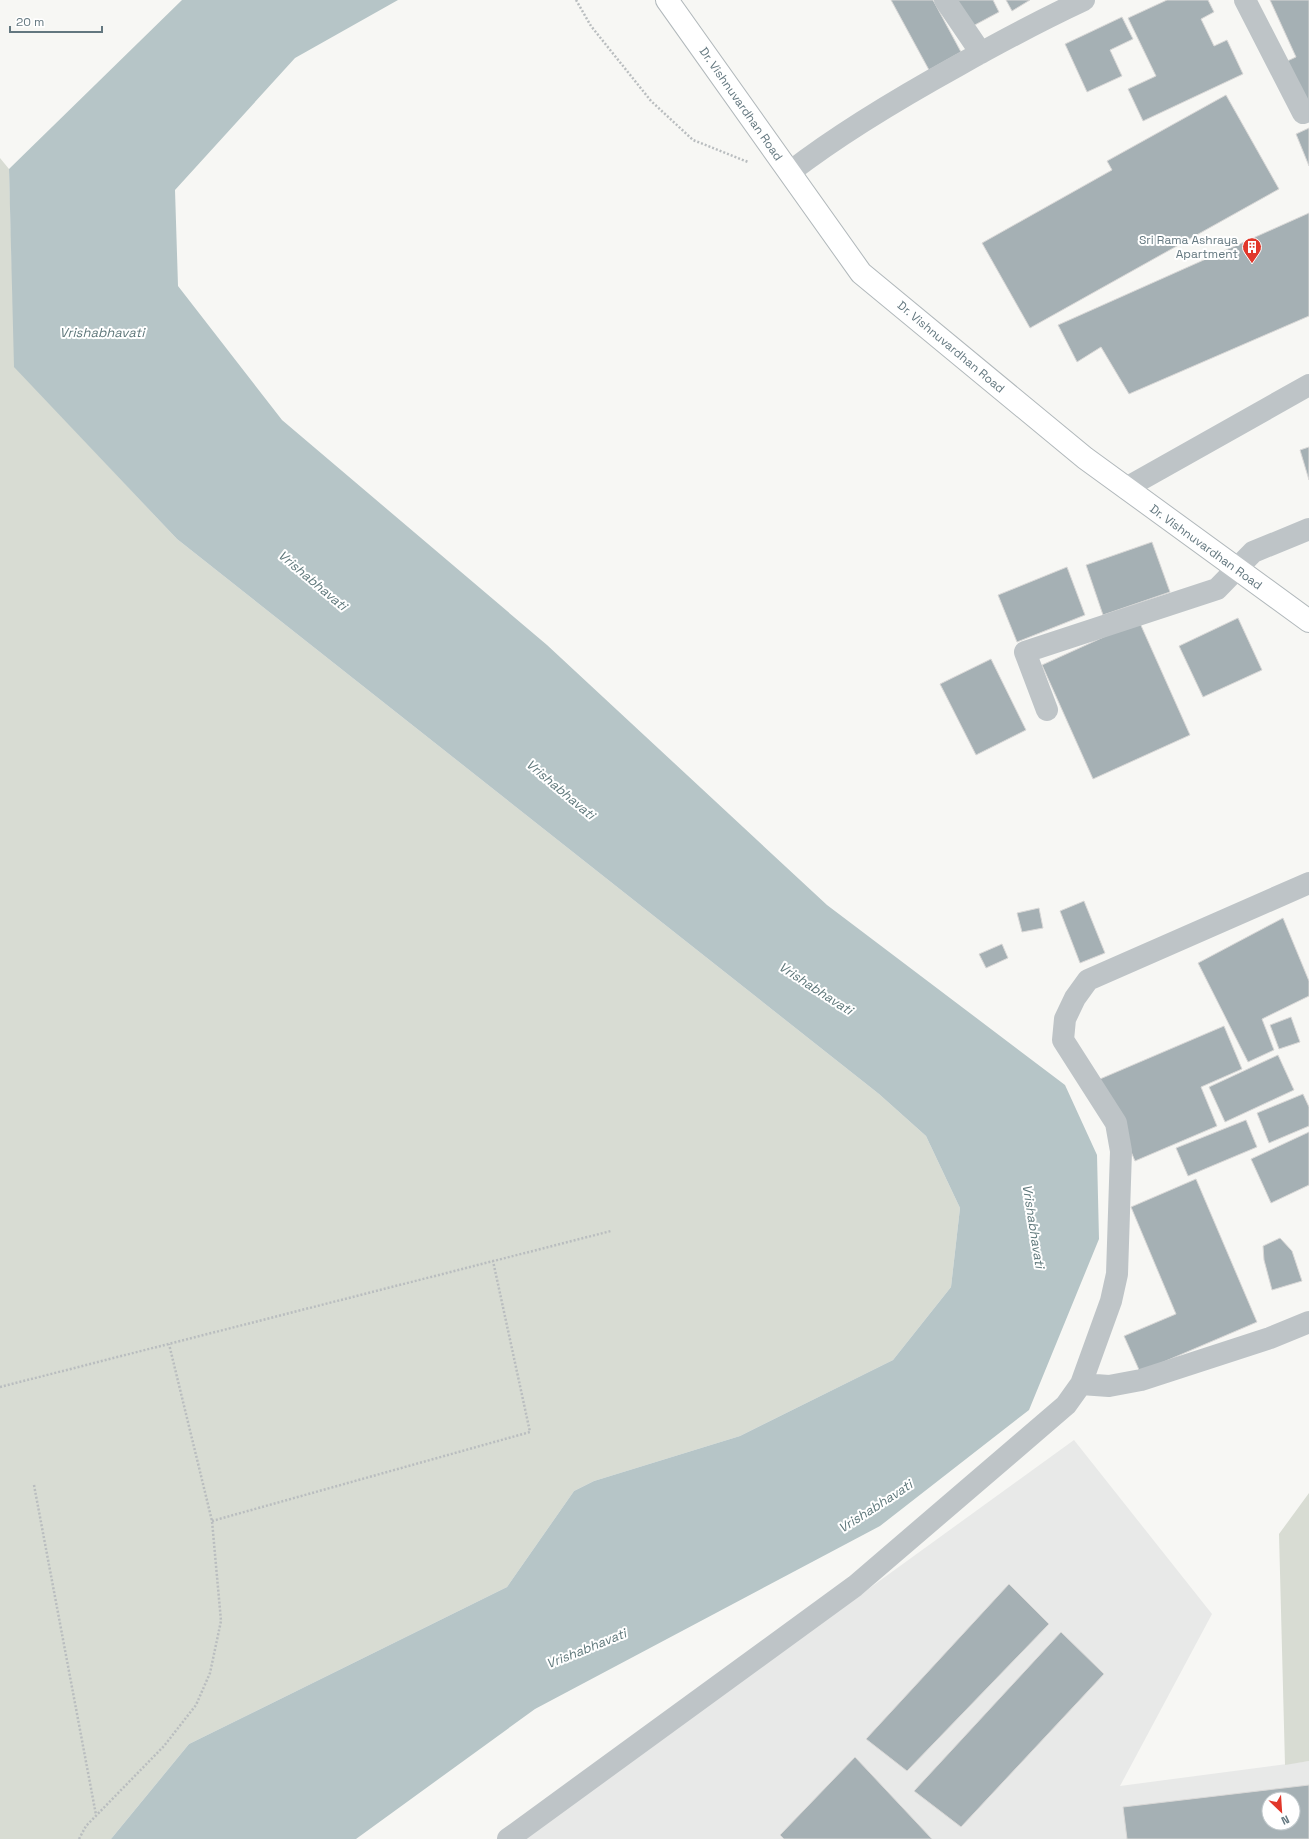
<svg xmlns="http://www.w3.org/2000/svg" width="1309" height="1839" font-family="'Space Grotesk',sans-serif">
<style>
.built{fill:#e8e9e8;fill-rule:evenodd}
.green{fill:#d8dcd3}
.water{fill:#b6c5c7}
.building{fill:#a5b0b4;stroke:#d9d8d7;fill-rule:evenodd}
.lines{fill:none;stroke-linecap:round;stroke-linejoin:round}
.secondary-casing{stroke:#b1b8bb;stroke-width:24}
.path{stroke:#b9bdbf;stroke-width:2.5;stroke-dasharray:2 2;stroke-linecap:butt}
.street{stroke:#bec4c7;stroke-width:22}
.secondary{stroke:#fff;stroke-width:22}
.labels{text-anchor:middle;stroke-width:4;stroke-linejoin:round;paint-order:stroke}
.street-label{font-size:12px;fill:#63777f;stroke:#fff}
.poi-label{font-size:12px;fill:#63777f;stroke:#fff;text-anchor:end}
.water-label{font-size:13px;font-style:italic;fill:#5e777a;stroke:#fff}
</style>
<rect width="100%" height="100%" fill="#f7f7f4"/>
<!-- built -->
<path class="built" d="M1074,1440L1212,1614L1120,1786L1309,1761V1839H523ZM1269,1799H1293V1823H1269Z"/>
<!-- green -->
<path class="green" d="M0,158L9,169L15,367L177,539L879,1094L926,1136L960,1208L951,1287L893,1360L740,1436L594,1481L574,1491L507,1587L189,1744L111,1839H0Z
M1309,1493V1761L1285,1765L1279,1534Z"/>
<!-- water -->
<path class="water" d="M182,0H398L295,58L175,190L178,286L282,420L547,645L827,905L1065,1085L1097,1155L1099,1239L1029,1410L880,1526L535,1709L356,1839H111L189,1744L507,1587L574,1491L594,1481L740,1436L893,1360L951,1287L960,1208L926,1136L879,1094L177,539L14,367L9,169Z"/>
<!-- building -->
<path class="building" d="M891,0H933L961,52L929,70Z
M957,0H993L999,12L971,27Z
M1006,0H1030L1012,11Z
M1167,0H1208L1214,12L1201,19L1214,46L1227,40L1243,74L1143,121L1128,89L1156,76L1128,18Z
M1270,0H1309V105L1283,63L1296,57Z
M1122,17L1133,39L1110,50L1122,76L1087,92L1065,44Z
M1226,95L1279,189L1030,328L982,243L1112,170L1107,161Z
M1309,128V166L1296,134Z
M1309,213V316L1129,394L1101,347L1077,362L1058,325Z
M1309,447V480L1300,450Z
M1152,542L1170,592L1103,615L1086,565Z
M1067,567L1085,615L1017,642L998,595Z
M1238,618L1262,670L1203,697L1179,646Z
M1139,621L1190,735L1093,779L1042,665Z
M991,659L1026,730L976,755L940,684Z
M1084,901L1105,953L1080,963L1060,911Z
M1039,908L1043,928L1022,932L1017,913Z
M1283,918L1309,981V996L1262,1019L1274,1050L1248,1062L1198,963Z
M1002,944L1008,958L986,968L979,954Z
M1291,1017L1300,1042L1279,1049L1270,1025Z
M1224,1026L1242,1069L1201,1087L1217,1126L1135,1161L1100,1079Z
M1278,1055L1294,1090L1225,1122L1209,1087Z
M1303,1094L1309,1107V1126L1269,1143L1257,1113Z
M1246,1120L1257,1147L1188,1176L1176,1148Z
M1309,1132V1185L1271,1203L1251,1159Z
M1196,1179L1257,1322L1140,1372L1124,1336L1176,1314L1131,1207Z
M1280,1238L1292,1251L1302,1281L1272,1290L1264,1260L1263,1246Z
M1009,1584L1049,1624L907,1771L866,1739Z
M1061,1632L1104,1674L961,1827L914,1791Z
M855,1757L932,1839H784L780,1835Z
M1309,1785V1839H1127L1123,1807ZM1269,1799H1293V1823H1269Z"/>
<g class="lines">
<defs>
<path id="secondary" d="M667,0L861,273L1085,458L1309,621"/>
</defs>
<!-- secondary casing -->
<use href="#secondary" class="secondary-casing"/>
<!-- path -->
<path class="path" d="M576,0L591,26L651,101L693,140L748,162
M0,1387L611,1231
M34,1485L96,1815
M212,1521L530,1432L493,1261
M79,1839L86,1826L164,1746L196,1705L210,1673L221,1621L212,1521L169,1344"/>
<!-- street -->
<path class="street" d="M945,0L981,53
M1245,0L1303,113L1309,111
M790,172C843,131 901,97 959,65C1000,42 1041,20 1084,0
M1126,488L1309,385
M1047,710L1025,652L1217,589L1253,552L1309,529
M1081,1384L1109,1386L1141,1380L1270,1338L1309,1322
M508,1839L855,1586L1066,1405L1081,1384L1111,1301L1117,1274L1121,1151L1116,1123L1063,1040L1065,1019L1075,998L1088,980L1309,883"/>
<!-- secondary -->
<use href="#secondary" class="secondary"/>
</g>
<!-- icons -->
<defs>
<symbol id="building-pin" viewBox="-11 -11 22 30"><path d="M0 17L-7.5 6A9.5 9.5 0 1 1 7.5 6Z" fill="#e1372a" stroke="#fff"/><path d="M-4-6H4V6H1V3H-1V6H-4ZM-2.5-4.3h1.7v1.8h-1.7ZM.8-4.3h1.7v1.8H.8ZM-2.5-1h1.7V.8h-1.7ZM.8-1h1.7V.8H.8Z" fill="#fff"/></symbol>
</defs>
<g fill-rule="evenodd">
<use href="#building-pin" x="1241" y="236" width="22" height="30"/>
</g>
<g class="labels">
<!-- street labels -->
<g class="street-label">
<text transform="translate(741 104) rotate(55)" y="4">Dr. Vishnuvardhan Road</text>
<text transform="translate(951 347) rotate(40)" y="4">Dr. Vishnuvardhan Road</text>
<text transform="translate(1206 547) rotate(36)" y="4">Dr. Vishnuvardhan Road</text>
</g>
<!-- poi labels -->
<g class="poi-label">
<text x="1238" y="244">Sri Rama Ashraya<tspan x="1238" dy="14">Apartment</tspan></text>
</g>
<!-- water labels -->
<g class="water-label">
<text x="102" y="337">Vrishabhavati</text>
<text transform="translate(313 580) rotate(40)" y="5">Vrishabhavati</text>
<text transform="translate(561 789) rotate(40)" y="5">Vrishabhavati</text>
<text transform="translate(816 988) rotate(33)" y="5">Vrishabhavati</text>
<text transform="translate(1034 1226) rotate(81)" y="5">Vrishabhavati</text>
<text transform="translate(875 1506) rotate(-33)" y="5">Vrishabhavati</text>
<text transform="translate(586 1648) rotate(-22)" y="5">Vrishabhavati</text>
</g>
</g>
<!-- north arrow -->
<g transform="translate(1281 1811) rotate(155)"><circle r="19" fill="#ffffff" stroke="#c1c9cc"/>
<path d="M0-3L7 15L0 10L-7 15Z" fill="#e1372a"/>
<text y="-6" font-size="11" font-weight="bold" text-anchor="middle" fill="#63777f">N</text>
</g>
<!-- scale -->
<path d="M10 26v6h92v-6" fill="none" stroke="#63777f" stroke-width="2"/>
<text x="16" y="26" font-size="12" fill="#63777f" stroke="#ffffff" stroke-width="3" paint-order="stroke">20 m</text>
</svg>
